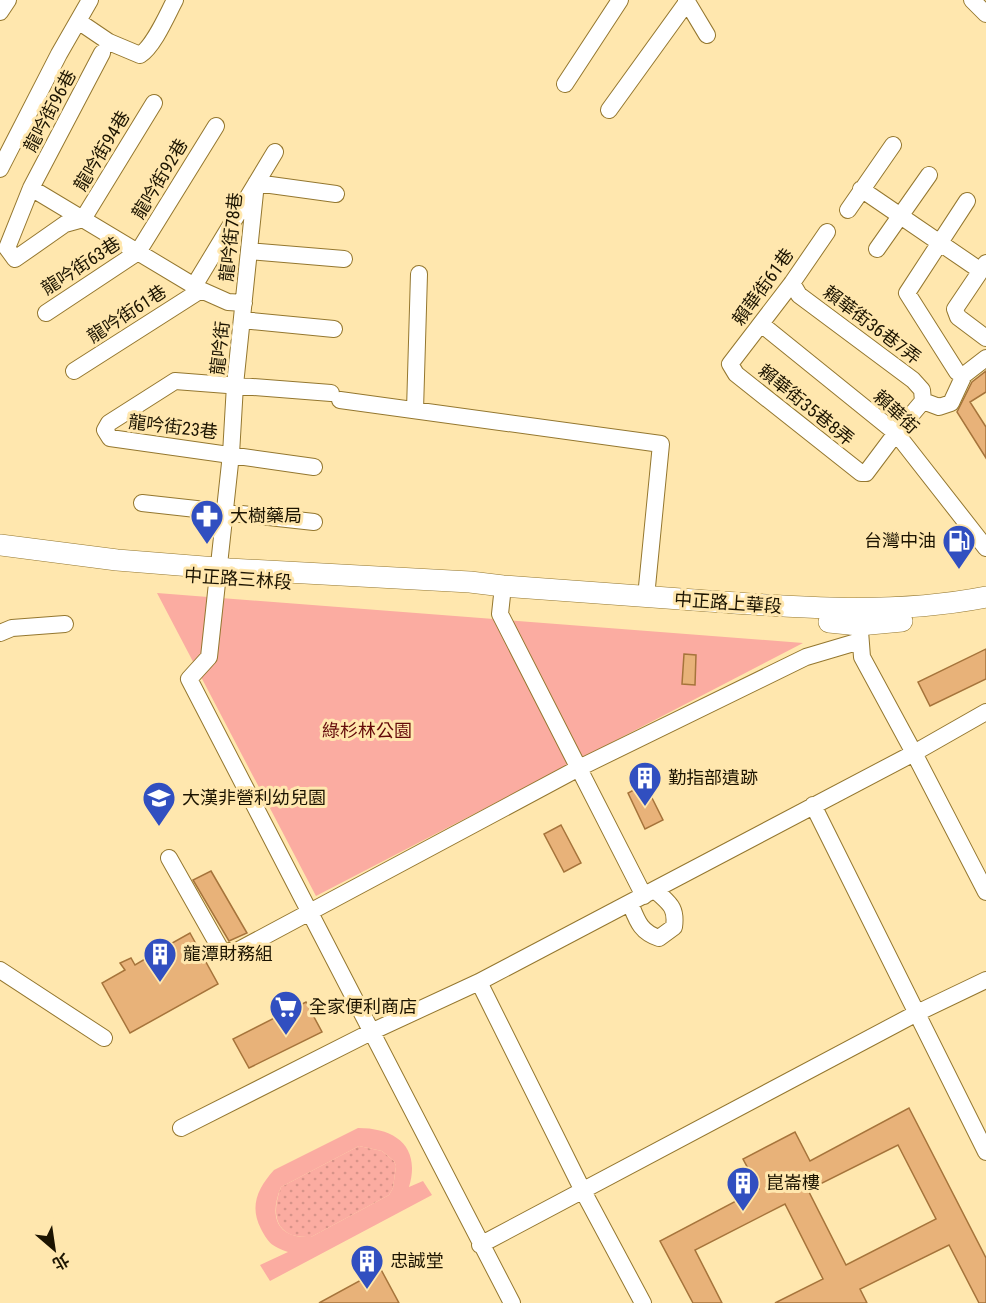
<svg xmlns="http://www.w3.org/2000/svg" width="986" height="1303" font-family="'Roboto Condensed','Noto Sans TC',sans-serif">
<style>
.grass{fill:url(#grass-dots)}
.park{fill:#fbaca1;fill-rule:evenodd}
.building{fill:#e8b279;stroke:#a6743b;stroke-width:1.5;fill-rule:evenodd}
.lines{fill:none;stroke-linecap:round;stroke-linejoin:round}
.minor-casing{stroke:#94772f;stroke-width:18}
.major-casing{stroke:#94772f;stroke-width:22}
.minor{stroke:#fff;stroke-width:16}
.major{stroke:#fff;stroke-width:21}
.labels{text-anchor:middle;stroke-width:6;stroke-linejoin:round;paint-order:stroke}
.street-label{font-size:18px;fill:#1c1401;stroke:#ffe7ae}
.poi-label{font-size:18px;fill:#1c1401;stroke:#ffe7ae;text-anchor:start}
.park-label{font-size:18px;fill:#640909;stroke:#ffe7ae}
</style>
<defs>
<pattern id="grass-dots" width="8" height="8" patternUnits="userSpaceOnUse" patternTransform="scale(1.5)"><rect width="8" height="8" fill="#fbaca1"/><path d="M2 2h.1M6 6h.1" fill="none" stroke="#d79389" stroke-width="1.8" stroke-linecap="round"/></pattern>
</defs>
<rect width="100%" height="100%" fill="#ffe7ae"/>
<!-- grass -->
<path class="grass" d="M359,1146L382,1151L394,1161L396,1166L393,1188L389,1195L311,1237C276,1239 270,1216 281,1187Z"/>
<!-- park -->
<path class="park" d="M157,593L803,643L316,896Z
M358,1128C396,1128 421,1147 409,1187L423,1181L432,1195L270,1281L260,1265L288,1252C272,1246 269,1244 261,1229C249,1206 258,1188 274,1170ZM359,1146L382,1151L394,1161L396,1166L393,1188L389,1195L311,1237C276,1239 269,1216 281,1187Z"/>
<!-- building -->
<path class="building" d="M986,371V392L970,402L986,427V458L957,412L972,382Z
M986,649V679L930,706L918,682Z
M684,654L696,655L695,685L682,684Z
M645,784L663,820L645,829L628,793Z
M561,825L581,863L564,872L544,834Z
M211,871L247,933L229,941L193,880Z
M190,933L218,984L130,1033L102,983L125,970L120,963L131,958L135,965L145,959L150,966L170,955L165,947Z
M306,1002L322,1032L249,1068L233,1039Z
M909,1108L986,1258V1303H979L949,1245L860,1289L867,1303H775L823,1279L785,1204L695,1250L722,1303H693L660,1241L759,1189L743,1159L795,1132L810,1161ZM898,1145L936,1219L846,1265L808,1190Z
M378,1264L399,1303H319L365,1278L362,1272Z"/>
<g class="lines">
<defs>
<path id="minor" d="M686,0L707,35
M972,0L986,14
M0,12L8,0
M78,21L109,42L140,55C154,46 167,15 175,0
M102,53L31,188L7,248L15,259L65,224L83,219L154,103
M565,84L620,0
M609,110L687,2
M0,169L59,54L90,0
M31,188L201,290L228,302L244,303
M861,189L981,271
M336,194L256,183L235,385L231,454L209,657L189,679L512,1303
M967,201L907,293L957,372L964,375L986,358
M848,210L893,145
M827,232L792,283L730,364L736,374L861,473H866L896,433L923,401
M877,249L929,175
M249,251L344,259
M986,263L955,309L958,317L986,338
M792,283L799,295L913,380L922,390L923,401
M194,286L275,152
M46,313L138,252L216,126
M242,320L334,329
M761,324L896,433L986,548
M74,371L201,290
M340,400L661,444L646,597
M923,401L939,407L951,403L964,375
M415,410L419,274
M314,467L110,438L105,430L109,423L175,381L331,393
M142,503L314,522
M503,586L500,614L644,896
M860,631L862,657L914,753L986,892
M0,633L12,628L65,624
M813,805L986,1152
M169,858L221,950L235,952L577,769L806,657L860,641
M630,903C637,920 640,932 659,938L674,927C677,906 668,903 655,890
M0,970L104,1038
M479,982L583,1191L643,1303
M181,1128L371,1032L479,982L914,753L986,712
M480,1245L917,1013L986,980"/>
<path id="major" d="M0,545L117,560L229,569L470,582L503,586C571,591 639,596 708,601C801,608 894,615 986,597
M829,622L859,625L902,621"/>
</defs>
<!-- minor casing -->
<use href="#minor" class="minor-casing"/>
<!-- major casing -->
<use href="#major" class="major-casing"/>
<!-- minor -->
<use href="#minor" class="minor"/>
<!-- major -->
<use href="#major" class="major"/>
</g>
<!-- icons -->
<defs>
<symbol id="pharmacy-pin" viewBox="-11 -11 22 30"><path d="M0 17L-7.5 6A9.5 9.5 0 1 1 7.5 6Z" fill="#314fc0" stroke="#ffe7ae"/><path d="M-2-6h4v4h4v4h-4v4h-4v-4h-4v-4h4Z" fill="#fff"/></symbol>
<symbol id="fuel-pin" viewBox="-11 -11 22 30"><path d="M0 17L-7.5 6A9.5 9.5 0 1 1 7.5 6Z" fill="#314fc0" stroke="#ffe7ae"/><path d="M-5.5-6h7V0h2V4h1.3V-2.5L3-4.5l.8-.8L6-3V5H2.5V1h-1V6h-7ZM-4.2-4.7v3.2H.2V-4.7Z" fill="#fff"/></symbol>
<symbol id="building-pin" viewBox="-11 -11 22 30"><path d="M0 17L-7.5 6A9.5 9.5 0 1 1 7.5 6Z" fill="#314fc0" stroke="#ffe7ae"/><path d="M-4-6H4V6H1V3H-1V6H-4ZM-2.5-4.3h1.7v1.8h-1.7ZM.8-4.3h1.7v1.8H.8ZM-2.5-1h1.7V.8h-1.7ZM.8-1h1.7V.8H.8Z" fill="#fff"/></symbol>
<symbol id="school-pin" viewBox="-11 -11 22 30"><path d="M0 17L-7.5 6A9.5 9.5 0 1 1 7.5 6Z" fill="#314fc0" stroke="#ffe7ae"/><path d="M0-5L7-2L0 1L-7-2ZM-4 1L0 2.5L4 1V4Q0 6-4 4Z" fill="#fff"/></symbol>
<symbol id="supermarket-pin" viewBox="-11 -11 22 30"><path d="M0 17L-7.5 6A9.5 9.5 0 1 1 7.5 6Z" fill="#314fc0" stroke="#ffe7ae"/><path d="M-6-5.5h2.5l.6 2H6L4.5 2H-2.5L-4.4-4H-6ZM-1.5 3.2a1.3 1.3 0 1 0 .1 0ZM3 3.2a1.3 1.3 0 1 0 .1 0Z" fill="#fff"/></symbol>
</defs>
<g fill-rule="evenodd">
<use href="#pharmacy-pin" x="188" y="497" width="38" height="52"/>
<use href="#fuel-pin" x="940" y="522" width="38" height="52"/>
<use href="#building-pin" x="626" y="759" width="38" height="52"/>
<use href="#school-pin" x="140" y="779" width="38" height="52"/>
<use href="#building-pin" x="141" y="935" width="38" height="52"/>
<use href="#supermarket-pin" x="267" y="988" width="38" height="52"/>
<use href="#building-pin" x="724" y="1164" width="38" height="52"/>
<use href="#building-pin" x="348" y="1242" width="38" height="52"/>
</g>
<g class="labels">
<!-- street labels -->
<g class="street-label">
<text transform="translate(50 111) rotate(-62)" y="6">龍吟街96巷</text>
<text transform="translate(102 151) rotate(-59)" y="6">龍吟街94巷</text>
<text transform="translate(160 179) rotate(-59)" y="6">龍吟街92巷</text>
<text transform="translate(231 237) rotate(-84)" y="6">龍吟街78巷</text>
<text transform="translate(81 266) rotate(-33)" y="6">龍吟街63巷</text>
<text transform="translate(763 287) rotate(-54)" y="6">賴華街61巷</text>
<text transform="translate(127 314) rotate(-33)" y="6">龍吟街61巷</text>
<text transform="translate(872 325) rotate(37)" y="6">賴華街36巷7弄</text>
<text transform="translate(220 348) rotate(-84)" y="6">龍吟街</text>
<text transform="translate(806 405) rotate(39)" y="6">賴華街35巷8弄</text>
<text transform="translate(896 412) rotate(43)" y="6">賴華街</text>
<text transform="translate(173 427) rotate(7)" y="6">龍吟街23巷</text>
<text transform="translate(238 579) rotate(4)" y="6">中正路三林段</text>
<text transform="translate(728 603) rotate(4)" y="6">中正路上華段</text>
</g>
<!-- poi labels -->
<g class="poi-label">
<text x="230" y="522">大樹藥局</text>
<text x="936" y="547" text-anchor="end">台灣中油</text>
<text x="668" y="784">勤指部遺跡</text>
<text x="182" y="804">大漢非營利幼兒園</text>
<text x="183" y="960">龍潭財務組</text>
<text x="309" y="1013">全家便利商店</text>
<text x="766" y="1189">崑崙樓</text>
<text x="390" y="1267">忠誠堂</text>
</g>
<!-- park labels -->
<g class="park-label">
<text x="367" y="737">綠杉林公園</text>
</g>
</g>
<!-- north arrow -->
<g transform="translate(54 1249) rotate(151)" stroke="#ffe7ae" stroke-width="4.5" paint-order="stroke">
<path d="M0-4.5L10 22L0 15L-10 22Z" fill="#1c1401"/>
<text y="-9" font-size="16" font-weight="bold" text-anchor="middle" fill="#1c1401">北</text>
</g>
</svg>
